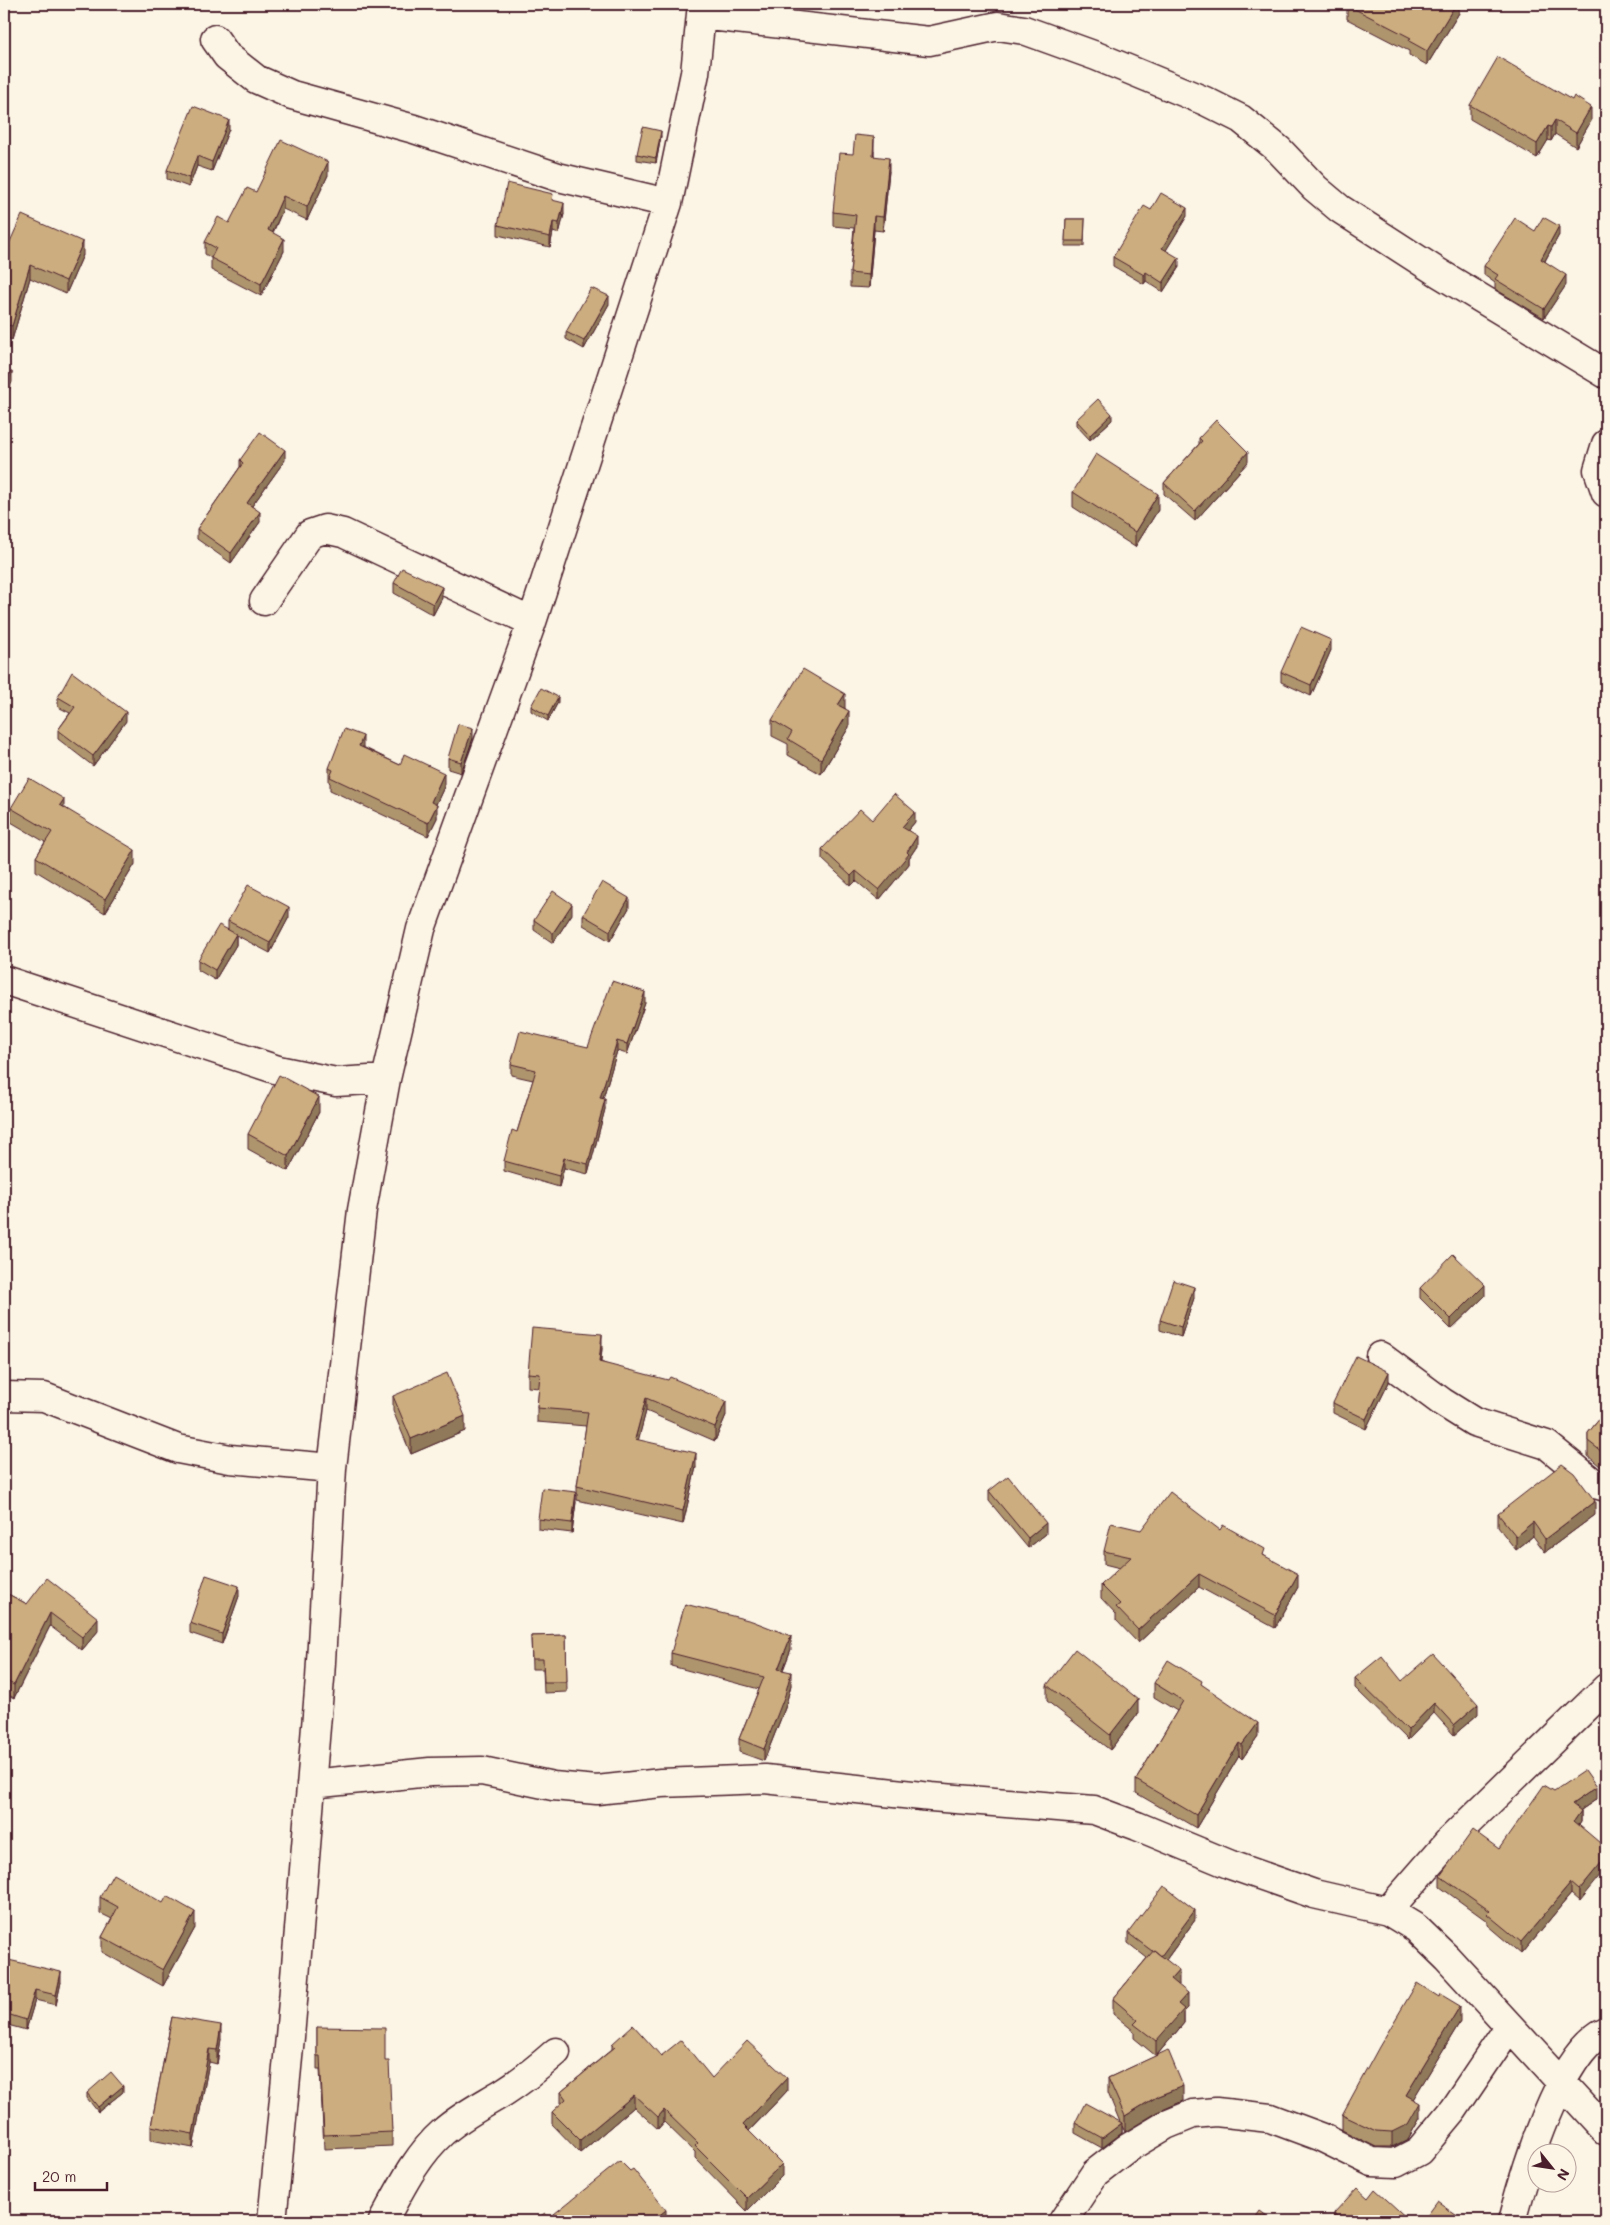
<svg xmlns="http://www.w3.org/2000/svg" width="1610" height="2225" font-family="Mali,sans-serif">
<style>
.lines{fill:none;stroke-linecap:round;stroke-linejoin:round}
.minor-casing{stroke:#4a1f2b;stroke-width:31}
.minor{stroke:#fcf5e5;stroke-width:28}
.wall{fill:#af956e;stroke:#4a1f2b}
.shaded-wall{fill:#8f795a;stroke:#4a1f2b}
.building{fill:#ccad80;stroke:#4a1f2b}
</style>
<rect width="100%" height="100%" fill="#fcf5e5"/>
<filter id="ink" filterUnits="userSpaceOnUse"><feTurbulence type="fractalNoise" baseFrequency=".02" numOctaves="2"/><feDisplacementMap in="SourceGraphic" scale="10" xChannelSelector="R" yChannelSelector="G"/><feConvolveMatrix kernelMatrix="1 2 1 2 8 2 1 2 1" color-interpolation-filters="sRGB"/></filter>
<g filter="url(#ink)">
<g class="lines">
<defs>
<path id="minor" d="M701,15L929,41L998,26L1024,30L1096,56L1205,101L1241,119L1278,149L1315,188L1340,209L1439,273L1606,374
M215,39L227,56L256,79L292,95L414,129L558,177L668,203
M1606,444L1598,470L1606,493
M264,601L310,534L325,529L343,533L532,622
M4,980L278,1070L336,1082L386,1079
M1380,1356L1442,1402L1474,1422L1547,1445L1595,1484L1606,1487
M4,1396L44,1397L178,1449L230,1459L332,1468
M311,1784L430,1772L482,1771L553,1786L597,1790L661,1783L765,1779L931,1797L1094,1810L1137,1826L1231,1865L1314,1894L1388,1911L1416,1928L1447,1958L1606,2131
M1388,1911L1450,1840L1606,1688
M272,2221L290,2037L320,1679L332,1468L362,1210L386,1079L421,929L532,622L668,203L695,73L702,4
M383,2221C400,2190 416,2156 443,2132C462,2115 483,2105 504,2092C523,2080 539,2067 556,2052
M1063,2221L1095,2173L1126,2149L1166,2125L1193,2114L1216,2112L1270,2118L1321,2137L1372,2162L1396,2163L1419,2151L1453,2110L1509,2027
M1512,2221C1524,2175 1560,2050 1606,2031"/>
</defs>
<!-- minor casing -->
<use href="#minor" class="minor-casing"/>
<!-- minor -->
<use href="#minor" class="minor"/>
</g>
<!-- wall -->
<path class="wall" d="M746,4H778V8Z
M1459,4V13L1427,65L1409,55V51L1347,19V5Z
M1470,105L1591,121L1576,147L1555,134L1551,141L1548,140L1537,158L1470,119Z
M229,129L212,171L197,166L189,187L167,179V170Z
M661,136L656,163L637,160V154Z
M874,151V156L889,171L883,231L874,230L869,288L850,287V273L854,228L833,226V212L853,154Z
M328,175L307,220L283,209L273,233L284,251L261,296L211,270V258L205,254V242L229,223L256,192Z
M553,201L564,214L559,234L553,232L550,247L498,235V225Z
M1151,210L1187,216L1166,250L1179,267L1163,292L1146,281L1144,284L1113,266V257Z
M1066,219H1085L1084,246H1065Z
M1535,231L1559,235L1545,261L1566,285L1544,318L1495,289V283L1484,275V266Z
M4,255H83L66,294L30,278L12,340L4,337Z
M609,304L584,349L566,339V332Z
M1076,420H1112L1090,440L1076,425Z
M1199,438L1248,462L1195,521L1164,494V483L1199,444Z
M240,460H285L252,506L260,522L231,563L197,539V529L240,467Z
M1073,492L1158,510L1135,547L1073,507Z
M394,583L442,598L433,615L394,593Z
M1331,650L1311,696L1281,682V672Z
M58,697L126,721L93,766L58,739V730L70,713L58,707Z
M558,702L548,721L531,711V706Z
M845,708L849,727L821,774L788,755V744L772,736V720Z
M473,738L461,773L448,769V758Z
M363,747L400,765L444,787L436,804L437,818L428,836L330,790V783L329,782V768Z
M64,807L135,864L105,913L36,871V857L45,842L11,822V808Z
M872,820L915,822L908,830L917,846L909,858V864L879,900L856,881L851,886L822,859V849Z
M629,908L610,941L583,925V915Z
M572,914L553,943L534,930V920Z
M289,917L270,953L236,935V945L215,980L198,970V960L228,930V921Z
M645,1003L627,1054L617,1051L603,1098L605,1109L588,1174L564,1168L559,1187L504,1171V1161L517,1132L533,1080L511,1075V1064L588,1047Z
M1606,1025V1045L1604,1044V1029Z
M319,1112L288,1171L248,1149V1134Z
M1420,1288L1485,1296L1451,1329L1420,1298Z
M1194,1298L1181,1337L1160,1330V1320Z
M602,1348L601,1362L726,1415L715,1441L646,1411L638,1440L696,1467L683,1524L577,1500V1486L586,1426L537,1422V1408L539,1388L528,1387V1373Z
M1389,1382L1366,1429L1333,1413V1403Z
M393,1396L465,1431L411,1454L393,1411Z
M1606,1411V1471L1588,1456V1433Z
M989,1491L1046,1534L1028,1548L989,1501Z
M576,1502L572,1533L538,1529V1519Z
M1498,1514L1595,1515L1545,1552L1533,1536L1516,1550L1498,1527Z
M1141,1530H1220L1265,1556L1298,1587L1275,1628L1199,1587L1138,1643L1116,1620V1614L1101,1598V1585L1120,1568L1104,1564V1551Z
M4,1592L27,1604L98,1631L82,1650L50,1626L14,1698L4,1693Z
M239,1596L222,1644L190,1633V1623Z
M566,1635L567,1692L544,1693L543,1669H532L531,1636Z
M791,1649L783,1670L791,1685L785,1708L764,1761L739,1752V1739L759,1689L671,1666V1653Z
M1355,1678L1402,1681L1478,1714L1454,1735L1434,1713L1408,1740L1355,1688Z
M1154,1683L1202,1685L1258,1736L1242,1759L1239,1756L1196,1828L1136,1793V1780L1177,1711L1154,1697Z
M1047,1685L1138,1714L1110,1750L1047,1701Z
M1554,1791L1597,1799L1581,1810V1822L1579,1825V1901L1571,1894L1521,1954L1487,1925V1921L1440,1887V1876L1499,1849Z
M100,1897L195,1928L163,1986L102,1952V1937L112,1919L100,1913Z
M1195,1920L1166,1960L1179,1985H1178L1188,2008L1184,2012V2023L1157,2055L1183,2101L1158,2112L1125,2132L1122,2126V2133L1102,2148L1075,2133V2123L1120,2122L1108,2093V2078L1156,2056L1134,2038V2031L1113,2014V1999L1147,1958L1128,1943V1933Z
M4,1959L61,1982L56,2005L35,2000L26,2030L4,2024Z
M172,2017L221,2039L217,2064L209,2062L193,2148L151,2140V2126Z
M1460,2022L1413,2099L1420,2118L1408,2139L1392,2147H1376L1342,2130V2115Z
M317,2027L385,2061L392,2132V2146L324,2149L320,2069H317Z
M612,2044L661,2056L712,2078L787,2091L749,2131L782,2176L747,2211L695,2158V2152L664,2122L658,2129L634,2107L580,2153L552,2124V2112L561,2104V2092L612,2049Z
M123,2092L98,2112L87,2098V2093Z
M1368,2198L1410,2221H1334V2213Z"/>
<!-- shaded-wall -->
<path class="shaded-wall" d="M1456,4H1459V13L1427,65V51Z
M1591,107V121L1576,147V133Z
M229,120V129L212,171V162Z
M1555,120V134L1551,141V127Z
M1548,126V140L1537,158V144Z
M661,131V136L656,163V158Z
M874,137V151L873,170V156Z
M197,156V166L189,187V178Z
M889,158V171L883,231V217Z
M328,162V175L307,220V207Z
M283,196V209L268,243V230Z
M564,203V214L559,234V223Z
M1187,208V216L1162,257V248Z
M874,216V230L869,288V275Z
M553,222V232L550,247V237Z
M1559,226V235L1541,268V259Z
M284,239V251L261,296V284Z
M83,242V255L66,294V281Z
M1179,258V267L1163,292V283Z
M30,265V278L12,340V326Z
M1146,272V281L1144,284V275Z
M1566,275V285L1544,318V309Z
M609,296V304L584,349V341Z
M12,372V382L4,404V393Z
M1112,414V420L1090,440V435Z
M285,450V460L247,513V503Z
M1248,452V462L1195,521V511Z
M1158,494V510L1135,547V532Z
M260,512V522L231,563V553Z
M442,587V598L433,615V604Z
M1331,640V650L1311,696V685Z
M845,694V709L838,705Z
M558,697V702L548,721V716Z
M849,711V727L821,774V759Z
M126,712V721L93,766V756Z
M473,728V738L461,773V762Z
M363,736V750L359,746Z
M444,773V787L431,815V802Z
M64,799V813L60,805Z
M437,805V818L428,836V823Z
M915,812V822L902,837V827Z
M917,836V846L909,858V864L879,900V890L907,852Z
M135,850V864L105,913V899Z
M856,871V881L851,886V876Z
M629,898V908L610,941V931Z
M572,904V914L553,943V933Z
M289,907V917L270,953V943Z
M236,934V945L215,980V970Z
M645,992V1003L627,1054V1044Z
M617,1041V1051L600,1108V1098Z
M319,1097V1112L288,1171V1156Z
M605,1099V1109L588,1174V1164Z
M564,1158V1168L559,1187V1176Z
M1485,1285V1296L1451,1329V1319Z
M1194,1287V1298L1181,1337V1327Z
M602,1334V1348L599,1376V1362Z
M1389,1372V1382L1366,1429V1419Z
M646,1398V1411L635,1453V1439Z
M726,1401V1415L715,1441V1427Z
M465,1416V1431L411,1454V1439Z
M696,1453V1467L683,1524V1511Z
M576,1492V1502L572,1533V1523Z
M1595,1501V1515L1545,1552V1539Z
M1533,1522V1536L1516,1550V1536Z
M1046,1523V1534L1028,1548V1538Z
M1199,1574V1587L1138,1643V1630Z
M1298,1574V1587L1275,1628V1615Z
M239,1586V1596L222,1644V1634Z
M50,1613V1626L14,1698V1685Z
M98,1618V1631L82,1650V1637Z
M791,1636V1649L778,1682V1669Z
M791,1672V1685L785,1708L764,1761V1749Z
M1138,1699V1714L1110,1750V1735Z
M1434,1703V1713L1408,1740V1730Z
M1478,1704V1714L1454,1735V1725Z
M1258,1723V1736L1242,1759V1745Z
M1239,1743V1756L1196,1828V1815Z
M1597,1787V1799L1572,1816V1804Z
M1581,1811V1822L1574,1833V1821Z
M1606,1857V1868L1579,1901V1890Z
M1571,1883V1894L1521,1954V1942Z
M1195,1910V1920L1160,1968V1957Z
M195,1912V1928L163,1986V1970Z
M1179,1970V1985L1171,1994V1979Z
M61,1972V1982L56,2005V1995Z
M35,1990V2000L26,2030V2020Z
M1188,1993V2008L1184,2012V2023L1156,2056V2041L1178,2004Z
M1460,2006V2022L1406,2111V2095Z
M221,2025V2039L217,2064V2050Z
M209,2049V2062L193,2148V2134Z
M787,2078V2091L743,2137V2125Z
M123,2086V2092L98,2112V2107Z
M1183,2086V2101L1158,2112L1125,2132V2116L1158,2096Z
M634,2095V2107L580,2153V2140Z
M1420,2103V2118L1408,2139L1392,2147V2132Z
M664,2110V2122L658,2129V2117Z
M1122,2123V2133L1102,2148V2138Z
M782,2164V2176L747,2211V2198Z
M666,2210V2221H652Z"/>
<!-- building -->
<path class="building" d="M1348,4H1456L1427,51L1409,41L1411,38L1347,5Z
M1498,57L1572,100L1574,96L1591,107L1576,133L1555,120L1551,127L1548,126L1537,144L1470,105Z
M193,106L229,120L212,162L197,156L189,178L167,170Z
M643,127L661,131L656,158L637,154Z
M855,135L874,137L873,156L889,158L883,217L874,216L869,275L850,273L856,215L833,212L839,153L853,154Z
M281,140L328,162L307,207L283,196L268,230L284,239L261,284L211,258L216,248L205,242L218,217L229,223L247,188L256,192Z
M507,183L553,194L552,200L564,203L559,223L553,222L550,237L498,225Z
M1161,193L1187,208L1162,248L1179,258L1163,283L1146,272L1144,275L1113,257L1144,206L1151,210Z
M22,215L83,242L66,281L30,265L12,326L4,324V255Z
M1543,217L1559,226L1541,259L1566,275L1544,309L1495,279L1498,275L1484,266L1515,218L1535,231Z
M1066,219H1085L1084,241H1065Z
M591,288L609,296L584,341L566,332Z
M4,369L12,372L4,393Z
M1098,399L1112,414L1090,435L1076,420Z
M1216,420L1248,452L1195,511L1164,483L1202,441L1199,438Z
M260,432L285,450L247,503L260,512L231,553L197,529L243,463L240,460Z
M1096,454L1158,494L1135,532L1073,492Z
M402,568L442,587L433,604L394,583Z
M1301,627L1331,640L1311,685L1281,672Z
M803,669L845,694L838,705L849,711L821,759L788,739L792,732L772,720Z
M72,672L126,712L93,756L58,730L75,707L58,697Z
M541,688L558,697L548,716L531,706Z
M458,724L473,728L461,762L448,758Z
M344,729L363,736L359,746L400,765L404,754L444,773L431,802L437,805L428,823L330,777L333,770L329,768Z
M29,778L64,799L60,805L135,850L105,899L36,857L52,832L11,808Z
M894,794L915,812L902,827L917,836L907,852L909,854L879,890L856,871L851,876L822,849L860,809L872,820Z
M602,882L629,898L610,931L583,915Z
M248,885L289,907L270,943L228,921Z
M553,891L572,904L553,933L534,920Z
M219,925L236,934L215,970L198,960Z
M612,981L645,992L627,1044L617,1041L600,1098L605,1099L588,1164L564,1158L559,1176L504,1161L512,1130L517,1132L536,1070L511,1064L520,1031L588,1047Z
M279,1075L319,1097L288,1156L248,1134Z
M1453,1254L1485,1285L1451,1319L1420,1288Z
M1173,1280L1194,1287L1181,1327L1160,1320Z
M532,1328L602,1334L599,1362L668,1380L670,1377L726,1401L715,1427L646,1398L635,1439L696,1453L683,1511L577,1486L588,1412L537,1408L540,1374L528,1373Z
M1356,1356L1389,1372L1366,1419L1333,1403Z
M447,1373L465,1416L411,1439L393,1396Z
M1606,1411V1455L1588,1441V1433Z
M1562,1464L1574,1473L1595,1501L1545,1539L1533,1522L1516,1536L1498,1514Z
M1008,1476L1046,1523L1028,1538L989,1491Z
M542,1488L576,1492L572,1523L538,1519Z
M1170,1492L1220,1530L1223,1525L1265,1549L1263,1555L1298,1574L1275,1615L1199,1574L1138,1630L1116,1607L1120,1604L1101,1585L1131,1557L1104,1551L1111,1523L1141,1530Z
M206,1575L239,1586L222,1634L190,1623Z
M47,1578L98,1618L82,1637L50,1613L14,1685L4,1680V1592L27,1604Z
M685,1604L752,1621L791,1636L778,1669L791,1672L785,1695L764,1749L739,1739L764,1677L671,1653Z
M566,1635L567,1682H544L543,1659H532L531,1636Z
M1075,1649L1138,1699L1110,1735L1047,1685Z
M1433,1654L1478,1704L1454,1725L1434,1703L1408,1730L1355,1678L1382,1656L1402,1681Z
M1168,1660L1202,1681L1201,1684L1258,1723L1242,1745L1239,1743L1196,1815L1136,1780L1183,1701L1154,1683Z
M1585,1770L1597,1787L1572,1804L1581,1811L1574,1821L1606,1848V1857L1579,1890L1571,1883L1521,1942L1487,1914L1490,1911L1440,1876L1473,1830L1499,1849L1544,1785L1554,1791Z
M113,1874L163,1903L167,1896L195,1912L163,1970L102,1937L118,1907L100,1897Z
M1164,1886L1195,1910L1161,1956L1154,1950L1152,1951L1128,1933Z
M1154,1950L1179,1970L1171,1979L1188,1993L1178,2004L1184,2009L1156,2041L1134,2024L1138,2020L1113,1999Z
M4,1959L61,1972L56,1995L35,1990L26,2020L4,2013Z
M1417,1983L1439,1997L1440,1994L1460,2006L1406,2095L1420,2103L1408,2124L1392,2132L1376,2131L1342,2115L1379,2047Z
M172,2017L221,2025L217,2050L209,2049L193,2134L151,2126Z
M633,2025L661,2056L681,2040L712,2078L747,2041L787,2078L743,2125L782,2164L747,2198L695,2146L698,2143L664,2110L658,2117L634,2095L580,2140L552,2112L566,2099L561,2092L615,2047L612,2044Z
M317,2027L385,2028V2061H389L392,2132L324,2135L320,2056H317Z
M1168,2050L1183,2086L1158,2096L1125,2116L1108,2078Z
M111,2072L123,2086L98,2107L87,2093Z
M1085,2103L1122,2123L1102,2138L1075,2123Z
M620,2161L630,2171L633,2169L666,2210L652,2221H533L545,2213L549,2218Z
M1357,2188L1368,2198L1375,2189L1410,2221H1343L1334,2213Z
M1437,2201L1466,2221H1422Z
M1260,2211L1274,2221H1253Z
M67,2217L93,2221H67Z"/>
</g>
<!-- margin -->
<rect width="1610" height="2225" fill="none" stroke="#fcf5e5" stroke-width="20"/>
<rect x="10" y="10" width="1590" height="2205" fill="none" stroke="#4a1f2b" stroke-width="2" filter="url(#ink)"/>
<!-- north arrow -->
<g transform="translate(1552 2168) rotate(120)"><circle r="24" fill="#fcf5e5" stroke="#b59f9b"/>
<path d="M0-4L9 19L0 12L-9 19Z" fill="#4a1f2b"/>
<text y="-8" font-size="14" font-weight="bold" text-anchor="middle" fill="#4a1f2b">N</text>
</g>
<!-- scale -->
<path d="M35 2182v8h72v-8" fill="none" stroke="#4a1f2b" stroke-width="2.5"/>
<text x="42" y="2182" font-size="15" fill="#4a1f2b" stroke="#fcf5e5" stroke-width="4" paint-order="stroke">20 m</text>
</svg>
